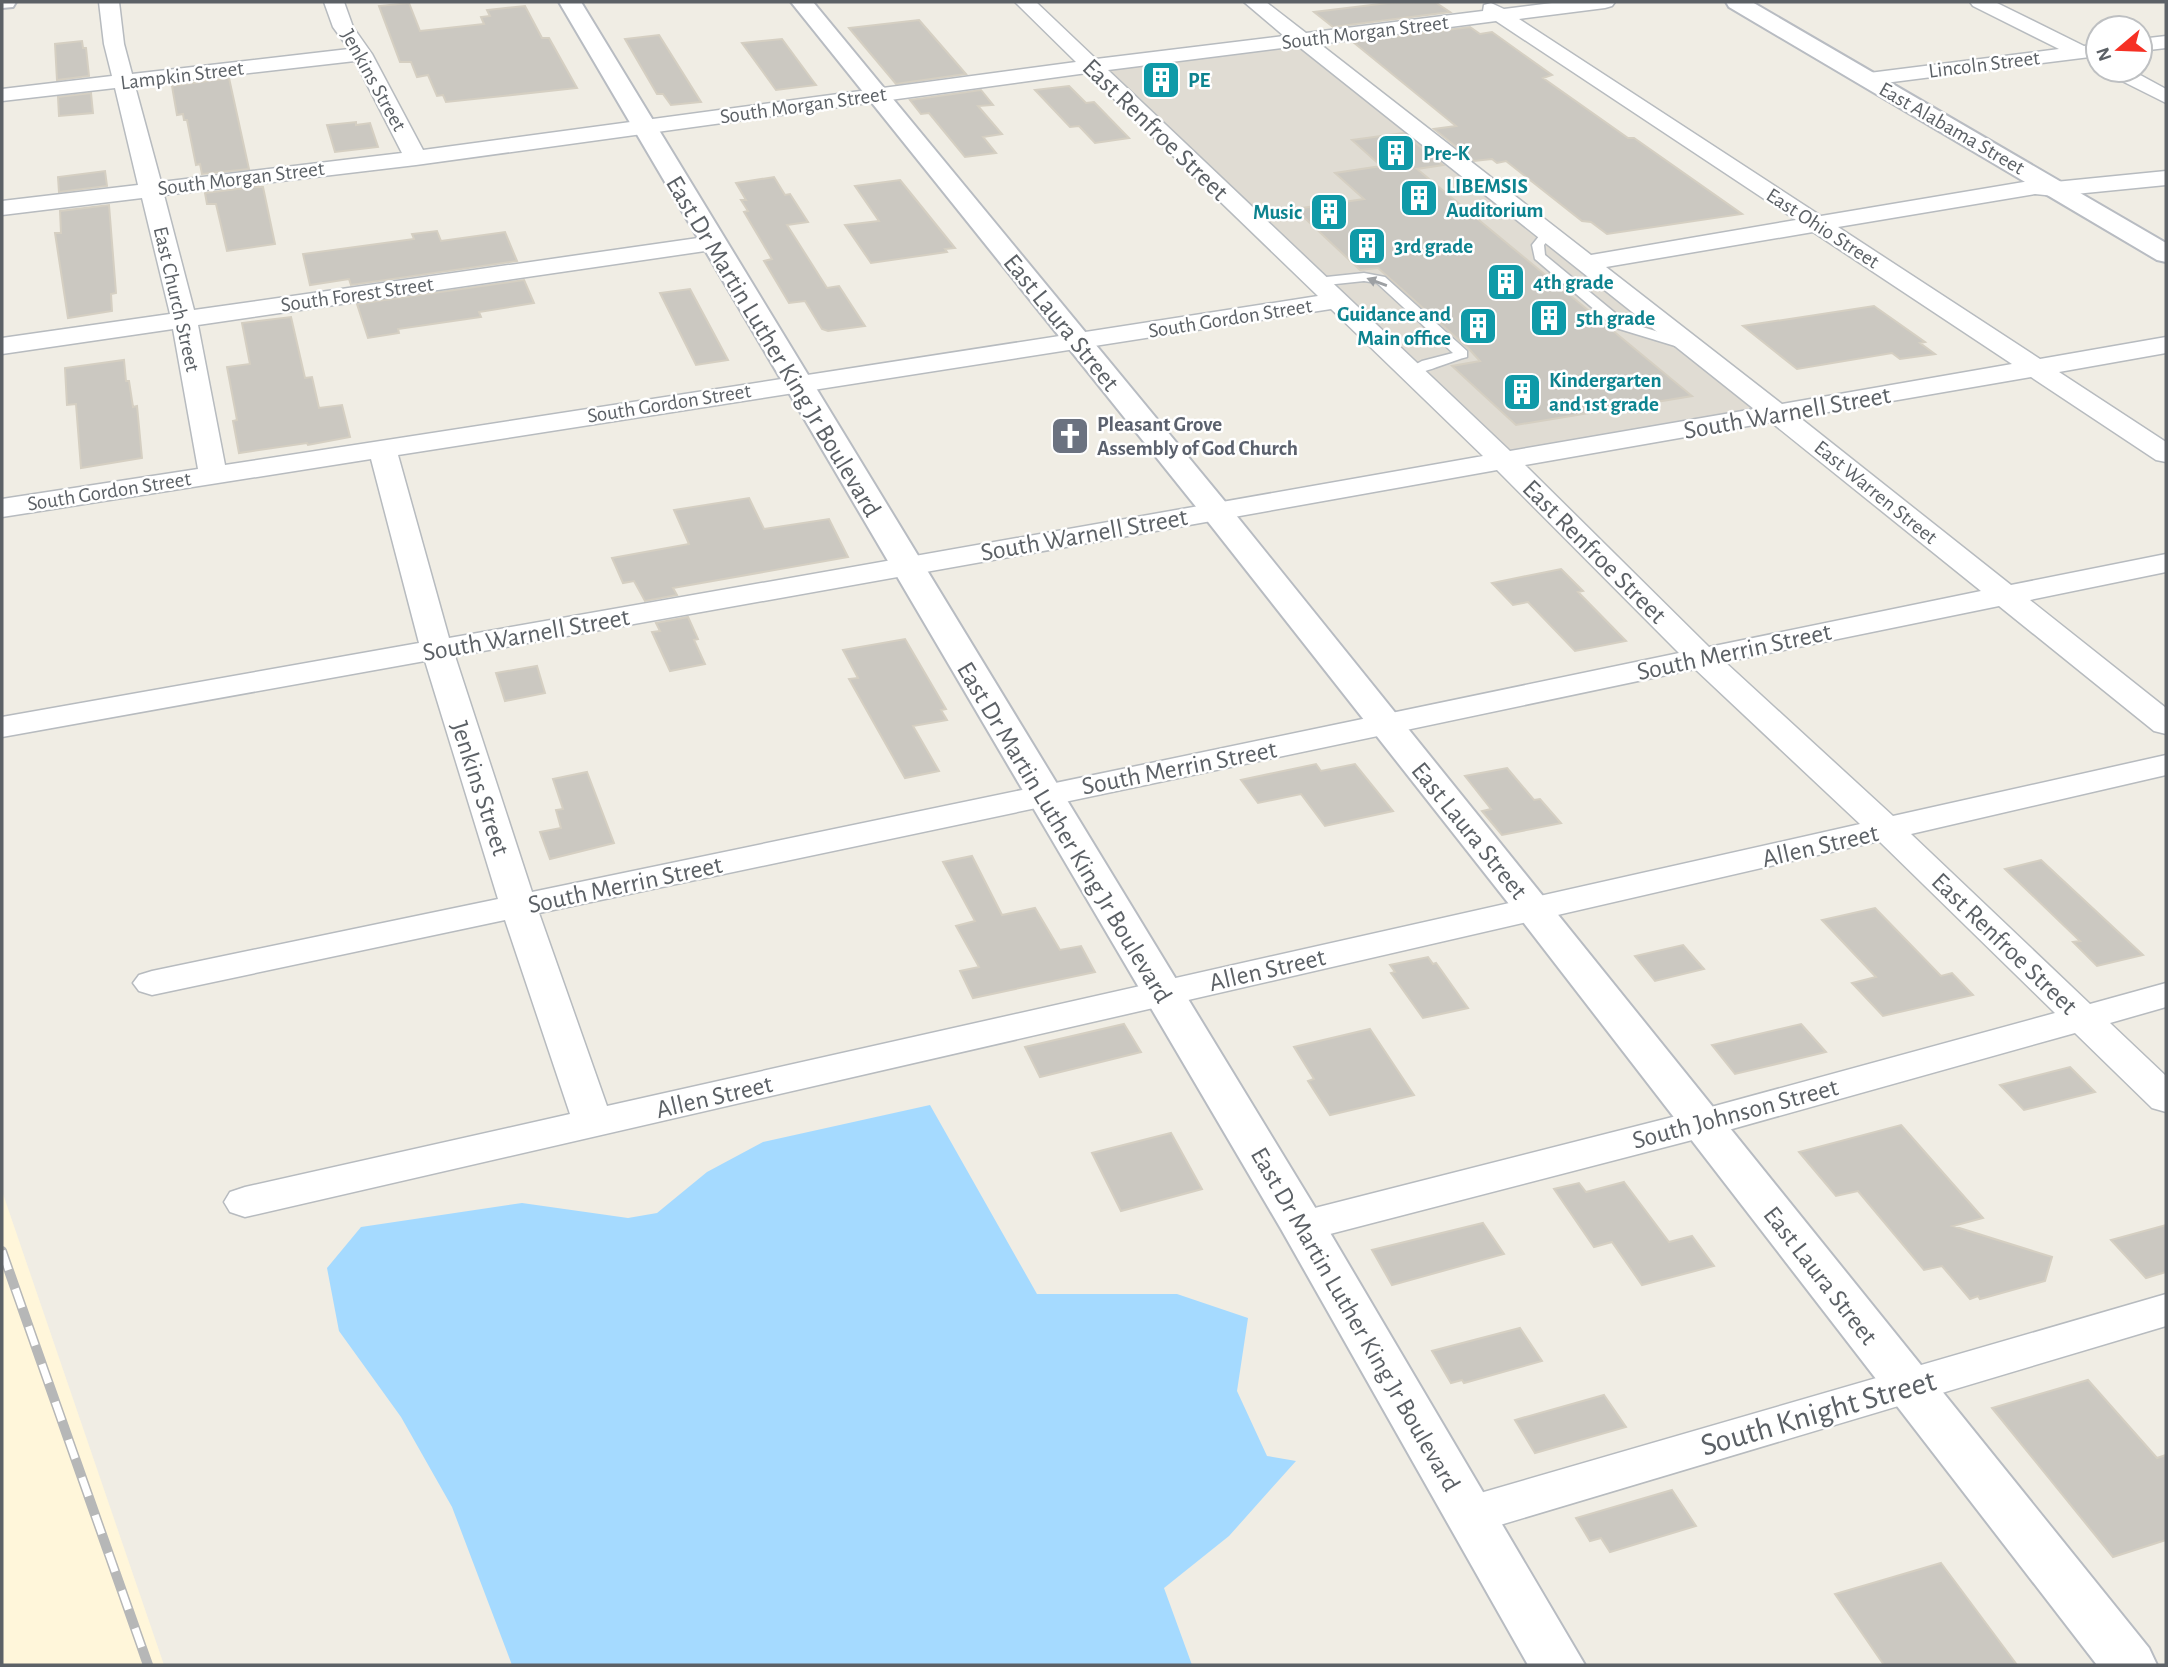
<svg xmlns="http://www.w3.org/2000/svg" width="2168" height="1667" font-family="'Alegreya Sans',sans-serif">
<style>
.commercial{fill:#fff6da}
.education{fill:#e0dcd3}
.water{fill:#a5daff}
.building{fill:#cbc8c1;stroke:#d5cfc2;stroke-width:2}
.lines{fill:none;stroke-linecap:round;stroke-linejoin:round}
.lane-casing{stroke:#b7bbbf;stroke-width:3}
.street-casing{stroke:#b7bbbf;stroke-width:3}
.secondary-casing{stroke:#b8bcc2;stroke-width:4}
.lane{fill:#fff;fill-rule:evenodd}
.street{fill:#fff;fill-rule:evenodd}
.secondary{fill:#fff;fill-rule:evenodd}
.rail-casing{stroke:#b6b7b7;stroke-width:10}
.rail{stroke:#fff;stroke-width:7;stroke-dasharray:20;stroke-linecap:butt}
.oneway{fill:#9da0a3}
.labels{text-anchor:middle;stroke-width:5;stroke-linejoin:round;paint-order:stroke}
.far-street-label{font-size:21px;fill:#5c6166;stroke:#fff}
.far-culture-label{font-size:21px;font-weight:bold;fill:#0d838f;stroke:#fff;text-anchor:start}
.far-worship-label{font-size:21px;font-weight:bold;fill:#5b616d;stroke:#fff;text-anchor:start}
.street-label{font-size:26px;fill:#5c6166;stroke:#fff}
.near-street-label{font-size:32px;fill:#5c6166;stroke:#fff}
</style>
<rect width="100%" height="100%" fill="#f0ede4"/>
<!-- commercial -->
<path class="commercial" d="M2,1191L164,1665H2Z"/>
<!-- education -->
<path class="education" d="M1301,40L1778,414L1504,461L1090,66Z"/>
<!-- water -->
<path class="water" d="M930,1105L1037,1294H1177L1248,1318L1237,1391L1267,1456L1296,1461L1229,1536L1164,1588L1192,1665H512L452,1507L401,1417L339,1331L327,1268L361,1227L522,1203L628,1218L657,1213L707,1172L763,1142Z"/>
<!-- building -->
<path class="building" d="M1435,2L1450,12L1333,27L1314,12L1388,3Z
M409,3L420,31L484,24L481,17L490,16L487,10L525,6L542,38H549L577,88L446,102L443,95L437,96L428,75L417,77L411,62H400L379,6Z
M919,20L966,74L896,84L849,28Z
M1470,27L1480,34L1492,32L1552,75L1543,78L1628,138H1634L1742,214L1607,234L1591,222L1582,221L1506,161L1497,163L1492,159L1474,161L1434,129L1456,126L1353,42Z
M659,35L701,102L671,105L663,94H657L625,39Z
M782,39L813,81L816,85L776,90L742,43Z
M82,41L83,48H86L89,76L57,80L55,44Z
M229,78L249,169L202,174L200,164L196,165L187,120H184L183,114L177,115L172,86Z
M1069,86L1086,103L1094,102L1129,138L1095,143L1079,126L1070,127L1035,90Z
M981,90L993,105L978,106L1002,134L983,137L996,153L965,157L929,113L921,114L910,100Z
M91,93L93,113L59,116L58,97Z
M356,122V125L370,123L378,147L335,152L327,125Z
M1403,133L1443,165L1417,169L1692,396L1516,425L1452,366L1480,361L1469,349L1378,268L1360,270L1295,209L1364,199L1335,173L1381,166L1352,140Z
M105,171L107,186L59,192L58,177Z
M774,177L785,195L790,194L808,222L787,225L827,288L839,286L865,326L828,331L822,329L805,301L789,303L764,261L772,259L744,212L748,211L741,200H746L736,183Z
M900,180L955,248L945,249L947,252L871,263L845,225L879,221L855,186Z
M253,187H263L275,244L227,251L216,204H207L205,193Z
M109,205L116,293L111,294L112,311L68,318L55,233H61L60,211Z
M437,231L441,241L505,232L517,261L351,285L349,279L310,285L303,254L414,239L412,234Z
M524,280L534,303L479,312L481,317L398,329L399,333L368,338L357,304Z
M690,289L728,360L696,365L660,293Z
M1874,306L1925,342L1920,343L1935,354L1900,359L1892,353L1797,369L1743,326Z
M291,317L305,378L312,377L319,408L342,405L350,437L308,445L307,443L239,453L233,421L237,420L227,367L250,364L242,323Z
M124,360L126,381H129L133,407L137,406L142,458L81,468L76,404L67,405L65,368Z
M749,498L764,529L829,519L848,557L673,588L677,595L645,601L634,581L623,583L612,558L689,544L674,510Z
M1561,569L1583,591L1578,592L1626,641L1575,651L1528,602L1513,605L1492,583Z
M688,617L698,639L694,640L705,664L670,671L652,632L660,631L656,623Z
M905,639L946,709L941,710L947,720L913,726L939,771L905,778L849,679L858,678L843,650Z
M537,666L545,693L505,701L496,673Z
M1316,764L1321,771L1355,764L1393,811L1325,826L1301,794L1258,803L1241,780Z
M1507,768L1534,800L1540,799L1561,823L1502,835L1482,811L1491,809L1465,776Z
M587,772L614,843L550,859L540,832L561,828L556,810L563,809L553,779Z
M972,856L1002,915L1035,908L1060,950L1081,946L1095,972L973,998L960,971L979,967L956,926L975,921L943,862Z
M2041,860L2128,941L2143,955L2097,966L2073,942L2080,941L2005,869Z
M1875,908L1941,976L1952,973L1973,995L1883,1016L1852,983L1876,977L1822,920Z
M1683,945L1704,969L1655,981L1635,956Z
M1428,957L1433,964L1436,963L1468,1008L1423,1018L1391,973L1395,972L1390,965Z
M1124,1024L1141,1052L1040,1077L1025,1047Z
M1801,1024L1826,1052L1735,1074L1712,1045Z
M1370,1029L1414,1095L1330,1115L1308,1081L1314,1079L1294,1047Z
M2070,1067L2095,1092L2024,1110L2000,1085Z
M1901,1125L1983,1218L1953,1226L2052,1257L2045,1281L1980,1299L1978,1296L1970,1299L1942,1266L1924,1270L1858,1191L1836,1196L1799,1152Z
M1171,1133L1202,1189L1121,1211L1092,1153Z
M1624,1182L1669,1242L1692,1236L1714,1266L1642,1285L1612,1242L1594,1247L1554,1189L1579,1183L1586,1192Z
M1483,1223L1504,1254L1392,1285L1372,1250Z
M2166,1225V1272L2146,1278L2111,1240Z
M1520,1328L1542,1361L1464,1383L1462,1380L1451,1383L1432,1351Z
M2088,1380L2157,1458L2166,1455V1540L2113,1557L1992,1408Z
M1604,1395L1626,1427L1535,1453L1515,1420Z
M1672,1490L1696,1526L1610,1552L1601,1538L1590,1541L1576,1518Z
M1941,1563L2017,1665H1884L1835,1594Z"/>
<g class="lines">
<defs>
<path id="lane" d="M1544,230L1554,233L1544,245L1545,255L1626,322L1695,343V349H1685L1616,328L1535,259L1532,245Z
M1364,273L1385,277L1467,351V357C1454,360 1417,376 1407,375V369L1422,361L1453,353L1377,283L1364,281L1317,286L1311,282L1317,278Z"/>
<path id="street" d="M99,2H119L124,44L132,74L349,49L333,27L324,2H344L353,27L372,54L423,150L1076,62L1015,2H1036L1096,59L1284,36L1244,2H1266L1306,33L1483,11L1484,5L1491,3L1504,9L1560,2H1615L1612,6L1605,8L1519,19L1821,216L2035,180L2055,182L2166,171V185L2055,196L2035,194L1838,227L2040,359L2166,337V353L2059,372L2166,442V462L2156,460L2031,377L1799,417L2011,585L2166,554V572L2030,600L2166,708V734L2154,731L1999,606L1725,662L1893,816L2166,755V775L1911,834L2090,1004L2166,983V1007L2110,1023L2166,1076V1112L2152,1108L2075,1033L1700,1138L1303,1241L1288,1237L1282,1226L1288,1215L1303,1211L1700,1110L2055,1013L1879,841L245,1217L230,1212L224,1202L230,1192L245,1187L570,1114L505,920L152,995L139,991L133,983L139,975L152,971L498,899L425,661L2,737V717L419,643L371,459L2,517V499L198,469L173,329L2,354V338L170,314L142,198L2,215V201L138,185L115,88L2,101V89L112,76L104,44ZM1496,21L1796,220L1591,255L1320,44ZM1298,46L1754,409L1510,451L1108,70ZM355,61L402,153L161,182L135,86ZM1087,73L1318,296L225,465L198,325L712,250L720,248L724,243L720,238L712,236L194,310L164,195L416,165ZM1813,232L2012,364L1782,404L1606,267ZM1331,309L1483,456L449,638L398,455ZM1771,422L1981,591L1709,647L1525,465ZM1497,470L1679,653L532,892L455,656ZM1695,669L1860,824L607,1106L539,913Z
M1970,2H1995L2084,46L2098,44V56L1869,85L1862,83L1859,79L1862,75L1869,73L2059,49L1973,6Z
M2166,36V48L2140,51V39Z
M2105,70H2131L2166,89V103L2108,74Z
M2166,1294V1326L1470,1534L1453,1528L1446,1515L1453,1502L1470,1496Z"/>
<path id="secondary" d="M2,2H16L13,7L2,8Z
M559,2H581L1319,1214L1585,1665H1528L1281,1229Z
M791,2H813L1227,504L2149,1648L2157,1665H2097L1520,918L1205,518Z
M1726,2H1752L2166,243V262L2157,260L1729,7Z"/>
</defs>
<!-- lane casing -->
<use href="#lane" class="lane-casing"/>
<!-- street casing -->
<use href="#street" class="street-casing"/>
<!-- secondary casing -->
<use href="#secondary" class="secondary-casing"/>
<!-- lane -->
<use href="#lane" class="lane"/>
<!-- street -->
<use href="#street" class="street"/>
<!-- secondary -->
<use href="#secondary" class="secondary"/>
<defs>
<path id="rail" d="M2,1251L148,1665"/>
</defs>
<!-- rail casing -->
<use href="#rail" class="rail-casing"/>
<!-- rail -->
<use href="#rail" class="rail"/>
</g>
<!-- one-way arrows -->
<defs><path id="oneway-solid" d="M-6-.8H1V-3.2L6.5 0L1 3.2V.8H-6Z" transform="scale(1.75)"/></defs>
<use class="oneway" href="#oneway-solid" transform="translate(1377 282) rotate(-160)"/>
<!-- icons -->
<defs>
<symbol id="building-square" viewBox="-11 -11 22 22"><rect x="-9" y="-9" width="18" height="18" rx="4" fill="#0f9aa8" stroke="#fff"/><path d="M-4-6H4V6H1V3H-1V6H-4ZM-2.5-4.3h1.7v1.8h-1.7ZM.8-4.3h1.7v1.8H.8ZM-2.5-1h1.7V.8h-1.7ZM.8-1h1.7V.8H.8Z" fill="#fff"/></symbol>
<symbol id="church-square" viewBox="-11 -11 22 22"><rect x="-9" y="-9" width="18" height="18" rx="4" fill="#6b7280" stroke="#fff"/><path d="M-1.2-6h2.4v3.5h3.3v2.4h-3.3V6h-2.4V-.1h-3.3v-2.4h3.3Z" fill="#fff"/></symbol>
</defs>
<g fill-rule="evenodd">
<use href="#building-square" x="1139" y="58" width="44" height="44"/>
<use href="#building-square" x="1374" y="131" width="44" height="44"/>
<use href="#building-square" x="1397" y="176" width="44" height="44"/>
<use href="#building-square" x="1307" y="190" width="44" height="44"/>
<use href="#building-square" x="1345" y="224" width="44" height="44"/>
<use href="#building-square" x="1484" y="260" width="44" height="44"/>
<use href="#building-square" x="1527" y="296" width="44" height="44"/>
<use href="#building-square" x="1456" y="304" width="44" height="44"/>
<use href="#building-square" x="1500" y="370" width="44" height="44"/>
<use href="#church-square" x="1048" y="414" width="44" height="44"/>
</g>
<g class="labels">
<!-- far-street labels -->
<g class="far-street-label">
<text transform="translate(1365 32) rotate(-7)" y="7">South Morgan Street</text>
<text transform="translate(1984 64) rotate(-7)" y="7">Lincoln Street</text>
<text transform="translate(182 75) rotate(-7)" y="7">Lampkin Street</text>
<text transform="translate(374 80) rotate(61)" y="7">Jenkins Street</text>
<text transform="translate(803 105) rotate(-8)" y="7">South Morgan Street</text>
<text transform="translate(1952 128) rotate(30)" y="7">East Alabama Street</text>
<text transform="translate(241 178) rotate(-7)" y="7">South Morgan Street</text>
<text transform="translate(1823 228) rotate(33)" y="7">East Ohio Street</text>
<text transform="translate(357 294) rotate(-8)" y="7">South Forest Street</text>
<text transform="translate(177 299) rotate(77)" y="7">East Church Street</text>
<text transform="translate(1230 318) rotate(-9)" y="7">South Gordon Street</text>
<text transform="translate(669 403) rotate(-9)" y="7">South Gordon Street</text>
<text transform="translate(109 491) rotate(-9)" y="7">South Gordon Street</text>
<text transform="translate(1876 492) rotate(39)" y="7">East Warren Street</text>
</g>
<!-- far-culture labels -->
<g class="far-culture-label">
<text x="1188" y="87">PE</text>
<text x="1423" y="160">Pre-K</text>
<text x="1446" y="193">LIBEMSIS<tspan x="1446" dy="24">Auditorium</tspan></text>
<text x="1302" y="219" text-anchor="end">Music</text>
<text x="1394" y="253">3rd grade</text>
<text x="1533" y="289">4th grade</text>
<text x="1451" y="321" text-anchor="end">Guidance and<tspan x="1451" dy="24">Main office</tspan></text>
<text x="1576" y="325">5th grade</text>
<text x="1549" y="387">Kindergarten<tspan x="1549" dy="24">and 1st grade</tspan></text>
</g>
<!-- far-worship labels -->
<g class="far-worship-label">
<text x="1097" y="431">Pleasant Grove<tspan x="1097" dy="24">Assembly of God Church</tspan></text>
</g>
<!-- street labels -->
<g class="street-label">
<text transform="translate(1156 129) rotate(44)" y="9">East Renfroe Street</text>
<text transform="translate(1062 322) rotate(51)" y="9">East Laura Street</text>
<text transform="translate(774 346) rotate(59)" y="9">East Dr Martin Luther King Jr Boulevard</text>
<text transform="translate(1787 412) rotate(-10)" y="9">South Warnell Street</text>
<text transform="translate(1084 534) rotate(-10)" y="9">South Warnell Street</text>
<text transform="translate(1595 551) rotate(45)" y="9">East Renfroe Street</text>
<text transform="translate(526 634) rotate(-10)" y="9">South Warnell Street</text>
<text transform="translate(1734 651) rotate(-12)" y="9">South Merrin Street</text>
<text transform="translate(1179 767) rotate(-11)" y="9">South Merrin Street</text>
<text transform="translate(481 788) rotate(72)" y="9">Jenkins Street</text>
<text transform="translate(1470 830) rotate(51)" y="9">East Laura Street</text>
<text transform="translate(1065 832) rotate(59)" y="9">East Dr Martin Luther King Jr Boulevard</text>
<text transform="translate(1820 845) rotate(-13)" y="9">Allen Street</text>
<text transform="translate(625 884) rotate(-12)" y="9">South Merrin Street</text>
<text transform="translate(2005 943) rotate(44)" y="9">East Renfroe Street</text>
<text transform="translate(1267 969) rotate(-13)" y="9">Allen Street</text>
<text transform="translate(714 1096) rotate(-13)" y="9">Allen Street</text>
<text transform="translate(1735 1113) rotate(-15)" y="9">South Johnson Street</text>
<text transform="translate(1821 1275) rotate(52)" y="9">East Laura Street</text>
<text transform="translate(1356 1319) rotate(60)" y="9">East Dr Martin Luther King Jr Boulevard</text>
</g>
<!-- near-street labels -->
<g class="near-street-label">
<text transform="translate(1818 1412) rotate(-16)" y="11">South Knight Street</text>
</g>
</g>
<!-- border -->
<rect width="2168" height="1667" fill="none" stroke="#5c6166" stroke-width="7"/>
<!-- north arrow -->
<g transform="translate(2119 49) rotate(251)"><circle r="33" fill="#ffffff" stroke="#bec0c2" stroke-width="2"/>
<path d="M0-5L12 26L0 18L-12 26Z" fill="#f63024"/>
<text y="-10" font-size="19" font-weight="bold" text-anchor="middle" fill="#5c6166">N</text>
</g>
</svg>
